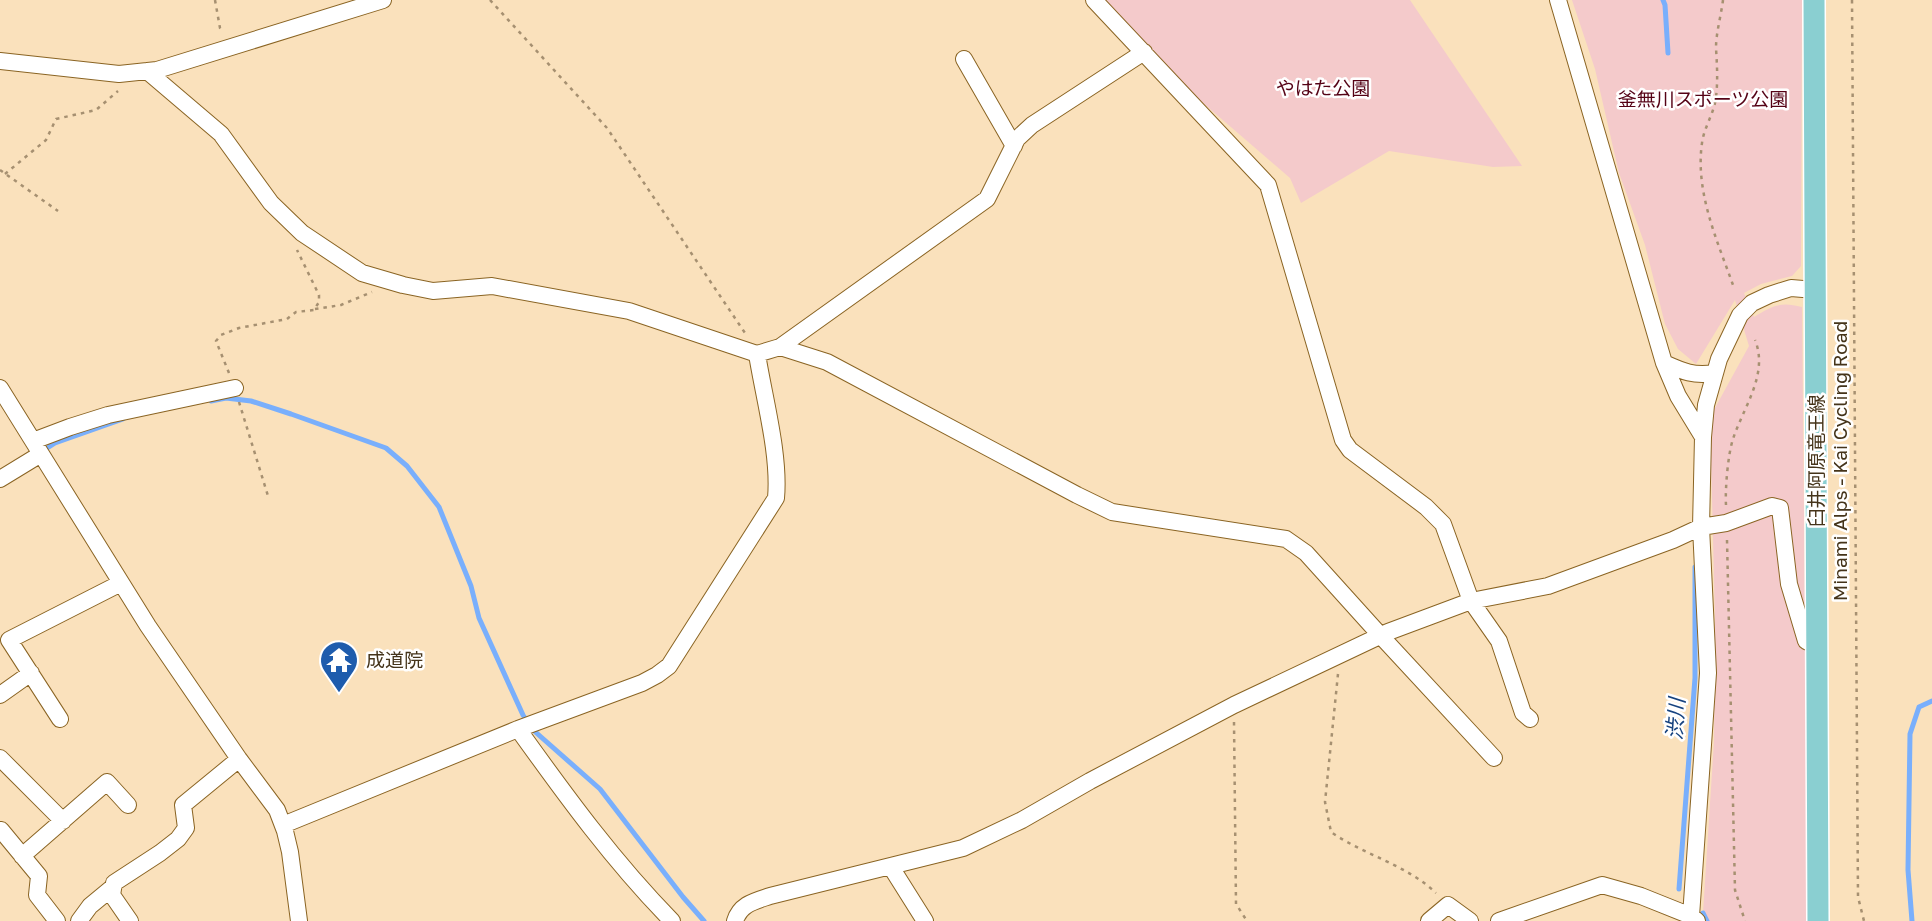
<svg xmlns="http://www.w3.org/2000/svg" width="1932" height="921" font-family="'Golos Text','Noto Sans JP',sans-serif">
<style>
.green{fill:#f4cacb}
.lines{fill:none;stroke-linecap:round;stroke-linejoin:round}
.stream{stroke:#79affc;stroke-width:5}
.minor-casing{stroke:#8a6423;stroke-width:18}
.major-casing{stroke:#fff;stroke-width:24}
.path{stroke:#a69071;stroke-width:2.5;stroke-dasharray:3.5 5;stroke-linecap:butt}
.minor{stroke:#fff;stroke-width:16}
.major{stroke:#8acfd1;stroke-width:21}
.labels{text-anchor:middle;stroke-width:5;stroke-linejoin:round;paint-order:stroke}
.park-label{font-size:19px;fill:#550215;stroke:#fff}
.street-label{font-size:19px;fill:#45341a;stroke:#fff}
.poi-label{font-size:19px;fill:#45341a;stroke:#fff;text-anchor:start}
.water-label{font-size:21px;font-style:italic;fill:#17437f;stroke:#fff}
</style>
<rect width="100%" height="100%" fill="#fae1bc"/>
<!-- green -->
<path class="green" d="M1098,0H1410L1522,166L1493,167L1389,151L1301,203L1290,178L1144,52Z
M1572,0H1802L1801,266L1792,276L1761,284L1744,293L1754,317C1772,306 1780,301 1802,307L1808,921H1707L1703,913L1714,741L1715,620L1710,417L1749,346L1735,300L1696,364L1678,349L1665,324L1645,245L1619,173L1595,69Z"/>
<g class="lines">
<!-- stream -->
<path class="stream" d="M1663,0L1665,5L1668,53
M211,401L226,398L251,401L291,414L386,448L407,466L439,507L471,586L479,618L523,715L532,729L600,789L683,897L704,921
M41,452L55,443L123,419
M1679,889L1695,678V567
M1703,913L1707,921
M1912,921L1908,870L1910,734L1919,707L1932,701"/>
<defs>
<path id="minor" d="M1094,0L1268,185L1343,440L1350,450L1426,507L1443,524L1471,601L1499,641L1523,713L1530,719
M1558,0L1664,363L1678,396L1703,437
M964,59L1014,146
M0,61L119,74L157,70L383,0
M147,71L221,134L271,203L302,233L362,273L403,285L433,291L492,286L629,311L757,354L780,347L987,199L1017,139L1032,125L1144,52
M780,347L827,362L1077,495L1112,512L1286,539L1306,553L1380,635L1494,758
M1664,363C1684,372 1693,376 1715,373
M0,388L148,626L239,759L277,810L285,831L290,852L299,921
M33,441L70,427L108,415L235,388
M0,479L41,454
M0,695L31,673
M60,719L9,640L121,583
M518,729C566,796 614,862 672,921
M0,758L63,821
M283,825L518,729L642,683L657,675L669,666L776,498C780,455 764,398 757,354
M1,830L39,876L37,895L57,921
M22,856L107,782L128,805
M891,867L925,921
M1691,916L1708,673L1701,527L1703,437L1706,405L1719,359L1740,315L1752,303L1769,295L1791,288L1815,290
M79,921L90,906L113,887
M130,921L112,895L114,883L160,853L178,839L186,828L183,805L239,759
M735,921C740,904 755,901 770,896L963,848L1022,820L1090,781L1234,705L1388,632L1471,601L1548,586L1673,540L1701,527L1726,523L1772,506L1780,508L1789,584L1806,641L1817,646
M1429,921L1448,905L1470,921
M1499,921L1602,885L1641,896L1691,916L1697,921"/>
<path id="major" d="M1814,0L1818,921"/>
</defs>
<!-- minor casing -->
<use href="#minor" class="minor-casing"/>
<!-- major casing -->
<use href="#major" class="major-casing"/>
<!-- path -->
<path class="path" d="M215,0L220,28L223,32
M490,0L607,128L745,333
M1723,0C1721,16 1716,33 1716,48C1717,65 1718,80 1716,97C1714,114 1704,127 1702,143C1695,192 1717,240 1733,285
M1852,0L1858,897L1864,921
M0,170L58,211
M5,174L46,140L56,119L96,110L118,91
M315,309L341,305L372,292
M229,373L216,341L221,335L239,328L287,319L296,312L314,310L319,302V295L297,250
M239,402L268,496
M1726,505C1725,489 1728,454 1733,439C1743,408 1769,374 1755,340
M1727,540L1735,890L1745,921
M1338,674L1325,802L1331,832C1364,855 1407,865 1436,893
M1234,722L1236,904L1247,921"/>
<!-- minor -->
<use href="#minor" class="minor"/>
<!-- major -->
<use href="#major" class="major"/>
</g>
<!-- icons -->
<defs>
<symbol id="temple-pin" viewBox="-11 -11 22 30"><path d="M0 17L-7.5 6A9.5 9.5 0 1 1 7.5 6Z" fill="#1e5cad" stroke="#fff"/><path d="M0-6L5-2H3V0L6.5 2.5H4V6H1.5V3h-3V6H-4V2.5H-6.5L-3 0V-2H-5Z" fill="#fff"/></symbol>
</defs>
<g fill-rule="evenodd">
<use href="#temple-pin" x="317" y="638" width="44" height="60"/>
</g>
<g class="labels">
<!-- park labels -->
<g class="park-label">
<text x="1323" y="95">やはた公園</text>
<text x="1703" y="106">釜無川スポーツ公園</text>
</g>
<!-- street labels -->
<g class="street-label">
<text transform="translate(1816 461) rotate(-90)" y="7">臼井阿原竜王線</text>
<text transform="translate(1840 461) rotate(-90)" y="7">Minami Alps - Kai Cycling Road</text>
</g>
<!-- poi labels -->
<g class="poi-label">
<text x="366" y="667">成道院</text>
</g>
<!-- water labels -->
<g class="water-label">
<text transform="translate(1676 719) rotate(-86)" y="7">渋川</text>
</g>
</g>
</svg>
